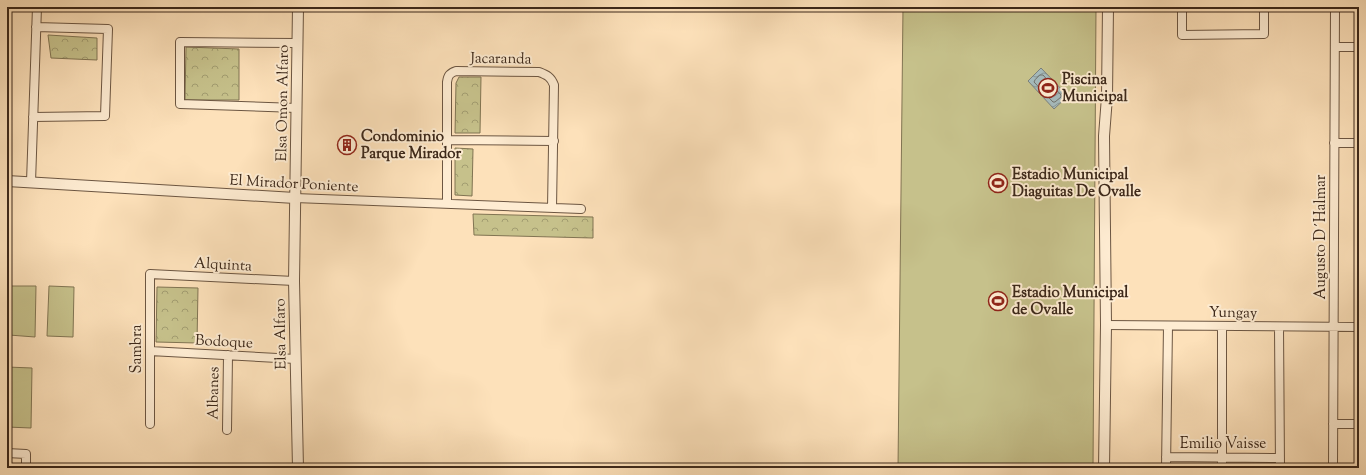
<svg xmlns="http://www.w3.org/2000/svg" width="1366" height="475" font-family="'Sorts Mill Goudy',serif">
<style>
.park{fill:url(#park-crowns);stroke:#817452}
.garden{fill:#c6c18b;stroke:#817452}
.water{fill:url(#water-waves);stroke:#7b807b}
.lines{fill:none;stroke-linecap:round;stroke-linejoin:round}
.shore{stroke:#70716a;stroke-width:1}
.minor-casing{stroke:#6c5642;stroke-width:10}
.tertiary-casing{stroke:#6c5642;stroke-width:12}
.minor{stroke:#feecd2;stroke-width:8}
.tertiary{stroke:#feecd2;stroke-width:10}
.labels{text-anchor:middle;stroke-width:4;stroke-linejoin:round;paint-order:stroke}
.street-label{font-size:15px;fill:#3c281a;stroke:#feecd2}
.poi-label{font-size:15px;font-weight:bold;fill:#3c281a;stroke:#feecd2;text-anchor:start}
</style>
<defs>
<pattern id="park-crowns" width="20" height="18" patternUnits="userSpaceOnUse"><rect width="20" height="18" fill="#c6c18b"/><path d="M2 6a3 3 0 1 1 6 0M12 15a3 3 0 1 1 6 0" fill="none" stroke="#a29d71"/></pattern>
<pattern id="water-waves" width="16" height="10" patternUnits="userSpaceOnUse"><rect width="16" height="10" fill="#a5babb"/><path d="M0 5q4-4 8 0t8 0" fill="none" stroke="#889797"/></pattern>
</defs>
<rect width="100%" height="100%" fill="#fde1ba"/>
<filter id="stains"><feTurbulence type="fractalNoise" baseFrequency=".005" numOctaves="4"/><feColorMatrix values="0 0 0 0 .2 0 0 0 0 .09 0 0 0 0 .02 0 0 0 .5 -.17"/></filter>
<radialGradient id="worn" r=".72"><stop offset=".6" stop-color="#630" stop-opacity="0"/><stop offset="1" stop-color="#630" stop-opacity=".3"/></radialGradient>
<!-- park -->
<path class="park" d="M48,35L97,38V60L51,58Z
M186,47L239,49V100H185Z
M459,77H481L480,133H455L456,83Z
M455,148L473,149L472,196L455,195Z
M473,214L593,217V238L474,235Z
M157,287L198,288L197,343L156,342Z"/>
<!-- garden -->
<path class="garden" d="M903,7H1096L1093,468H898Z
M10,286H36L35,337L9,335Z
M49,286L74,287L73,337L47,336Z
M7,367L32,368L31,428L7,427Z"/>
<!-- water -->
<path class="water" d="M1041,68L1068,96L1054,109L1028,81Z"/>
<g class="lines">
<!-- shore -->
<path class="shore" d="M1040,75H1043L1061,95V97L1055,102H1053L1034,82L1035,80Z"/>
<defs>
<path id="minor" d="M1182,7V35L1264,34V7
M1335,47H1359
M297,108L180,104V42L297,43
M33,117L105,116L108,29L36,27
M447,140L554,141
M1334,143H1359
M31,182L37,7
M295,198L581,209
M447,204V82C448,75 450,73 456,71L539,72C547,75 551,77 554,85L552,208
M1106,325L1359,327
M1279,327L1280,468
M150,351L296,359
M150,424V274L294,281
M1333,424H1359
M227,430L228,355
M7,453L26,454V468
M1166,457L1280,458
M1166,468L1168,326
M1222,468V326
M1333,468L1335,7"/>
<path id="tertiary" d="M298,7L294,281L298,468
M7,181L295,198
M1104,468L1106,325L1104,136L1107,97L1108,7"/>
</defs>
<!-- minor casing -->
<use href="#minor" class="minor-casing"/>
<!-- tertiary casing -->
<use href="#tertiary" class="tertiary-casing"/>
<!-- minor -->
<use href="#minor" class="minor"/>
<!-- tertiary -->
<use href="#tertiary" class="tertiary"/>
</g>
<!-- icons -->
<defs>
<symbol id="stadium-ring" viewBox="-11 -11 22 22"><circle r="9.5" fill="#feecd2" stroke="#8f2418" stroke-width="1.5"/><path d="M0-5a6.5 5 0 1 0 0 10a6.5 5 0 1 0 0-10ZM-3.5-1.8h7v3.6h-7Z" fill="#8f2418"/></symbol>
<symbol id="building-ring" viewBox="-11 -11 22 22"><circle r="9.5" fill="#feecd2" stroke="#8f2418" stroke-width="1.5"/><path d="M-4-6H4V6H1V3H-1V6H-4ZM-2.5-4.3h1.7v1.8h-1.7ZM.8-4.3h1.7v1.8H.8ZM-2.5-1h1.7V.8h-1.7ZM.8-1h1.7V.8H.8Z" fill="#8f2418"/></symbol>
</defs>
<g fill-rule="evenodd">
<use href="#stadium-ring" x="1037" y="77" width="22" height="22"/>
<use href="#building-ring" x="336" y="134" width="22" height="22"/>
<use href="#stadium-ring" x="987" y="172" width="22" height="22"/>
<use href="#stadium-ring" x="987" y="290" width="22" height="22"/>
</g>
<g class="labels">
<!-- street labels -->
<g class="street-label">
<text transform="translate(501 58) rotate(1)" y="5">Jacaranda</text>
<text transform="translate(282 103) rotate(-89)" y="5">Elsa Omon Alfaro</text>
<text transform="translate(294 183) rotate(3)" y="5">El Mirador Poniente</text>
<text transform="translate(1320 237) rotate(-90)" y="5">Augusto D´Halmar</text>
<text transform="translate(223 264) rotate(3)" y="5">Alquinta</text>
<text transform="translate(1233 312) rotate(1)" y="5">Yungay</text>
<text transform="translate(280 334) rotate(-91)" y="5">Elsa Alfaro</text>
<text transform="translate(224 341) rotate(3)" y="5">Bodoque</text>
<text transform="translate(136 349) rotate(-90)" y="5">Sambra</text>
<text transform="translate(213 393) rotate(-89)" y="5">Albanes</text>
<text x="1223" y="448">Emilio Vaisse</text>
</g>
<!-- poi labels -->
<g class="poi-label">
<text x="1062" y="84">Piscina<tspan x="1062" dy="17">Municipal</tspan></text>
<text x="361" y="141">Condominio<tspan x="361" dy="17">Parque Mirador</tspan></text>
<text x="1012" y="179">Estadio Municipal<tspan x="1012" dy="17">Diaguitas De Ovalle</tspan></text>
<text x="1012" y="297">Estadio Municipal<tspan x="1012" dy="17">de Ovalle</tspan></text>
</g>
</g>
<!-- margin -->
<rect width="1366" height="475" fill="none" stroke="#fde1ba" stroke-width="24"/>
<rect x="8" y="8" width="1350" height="459" fill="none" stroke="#3c281a" stroke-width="2"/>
<rect x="12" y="12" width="1342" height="451" fill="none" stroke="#3c281a"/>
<rect width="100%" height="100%" filter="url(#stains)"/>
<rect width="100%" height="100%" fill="url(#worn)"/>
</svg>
